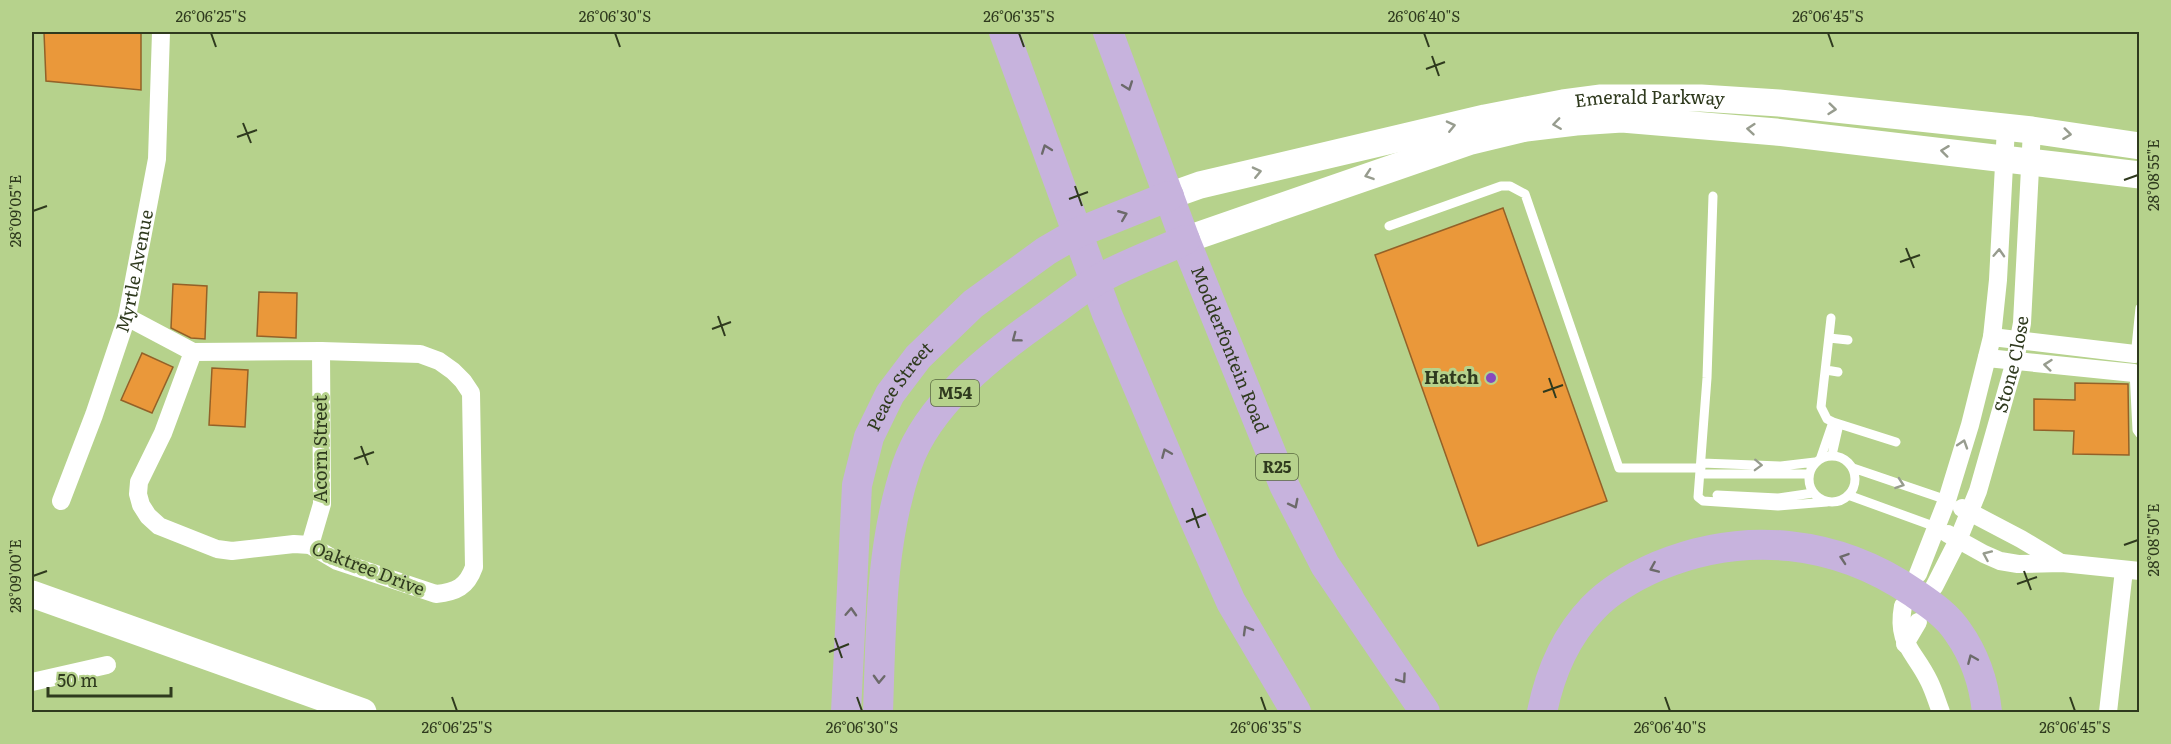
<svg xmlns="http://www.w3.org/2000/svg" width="2171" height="744" font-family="Literata,serif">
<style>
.building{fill:#ea983a;stroke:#936128;stroke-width:1.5}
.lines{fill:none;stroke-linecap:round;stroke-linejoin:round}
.lane{stroke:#fff;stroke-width:9}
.street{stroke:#fff;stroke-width:18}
.secondary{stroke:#fff;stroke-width:27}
.primary{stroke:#c7b3dd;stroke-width:30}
.oneway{stroke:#6c6a6a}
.oneway2{stroke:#979c8e}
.ticks{fill:none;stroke:#2f3a1e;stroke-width:2}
.poi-dot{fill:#8748bd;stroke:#b6d28c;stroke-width:2}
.labels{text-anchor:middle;stroke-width:6;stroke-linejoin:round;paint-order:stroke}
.shield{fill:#b6d28c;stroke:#58683f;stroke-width:1.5}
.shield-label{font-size:16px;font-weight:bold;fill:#2f3a1e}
.street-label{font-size:18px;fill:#2f3a1e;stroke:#b6d28c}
.poi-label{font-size:18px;font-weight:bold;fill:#2f3a1e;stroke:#b6d28c;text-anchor:end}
.neatline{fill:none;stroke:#2f3a1e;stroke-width:2}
.ticks-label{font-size:15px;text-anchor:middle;fill:#2f3a1e}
</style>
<rect width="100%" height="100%" fill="#b6d28c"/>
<!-- building -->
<path class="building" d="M44,32H141V90L46,81Z
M1503,208L1607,501L1478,546L1375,255Z
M173,284L207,286L205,339L191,338L171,328Z
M259,292L297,293L296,338L257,336Z
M142,353L173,367L152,413L121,400Z
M212,368L248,370L245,427L209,425Z
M2075,383L2128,384L2129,455L2073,454L2074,431L2034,430V399L2075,400Z"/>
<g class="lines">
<!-- lane -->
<path class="lane" d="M1713,196L1707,378L1698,497L1703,501L1778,506L1827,502
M1389,226L1501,186H1510L1525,194L1619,468H1701
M1831,318L1821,407L1827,419L1833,422L1896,442
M1829,338L1848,340
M2135,357L2140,308
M1826,370L1838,372
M2134,371L2137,430L2140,434
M1832,455L1839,424
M1809 479a23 23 0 1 1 46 0a23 23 0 1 1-46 0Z
M1821,457L1833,422
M1702,463L1781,466L1815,462
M1853,468L1947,500
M1700,474H1809
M1717,495L1778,498L1813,493
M1848,495L1936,527"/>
<!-- street -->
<g class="street">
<path d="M127,317L193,352L321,351L420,354L439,361L453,371L463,381L471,393L474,567C467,587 456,592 436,594L337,561L310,545L294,544L232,551L217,549L159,526L148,516L141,505L138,494L139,482L163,433L193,352"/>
<path d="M1992,337L2135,354"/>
<path d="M1987,358L2134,373"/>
<path id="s1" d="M61,501L94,415L127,317L157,159L161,32"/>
<path d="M1962,508L2021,539L2061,563"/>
<path d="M1948,534L1984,554L2000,561L2018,564L2062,563L2140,571"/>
<path d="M310,545L322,504L321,351"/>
<path d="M1918,574L1947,500L1970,425L1992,337L1998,280L2006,127"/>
<path id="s2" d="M1934,587L1958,540L1978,491L2015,361L2022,323L2032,130"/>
<path d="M1903,606C1896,644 1914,650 1929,681C1934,691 1937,702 1941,712"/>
<path d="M1905,644L1918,622"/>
<path d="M32,682L107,665"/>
<path d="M2108,712L2124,570"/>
</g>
<!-- secondary -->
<g class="secondary">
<path id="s3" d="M1169,196L1200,185L1485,118L1563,103L1601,98H1701L1779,103L2032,130L2140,146"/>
<path d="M1185,240L1471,141L1526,128L1576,122L1622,119L1776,132L2140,175"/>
<path d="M32,594L363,712"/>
</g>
<!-- primary -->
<g class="primary">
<path d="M1004,32L1107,314L1195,521L1231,602L1296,712"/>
<path id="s4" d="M1108,32L1185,240L1284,485L1325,565L1425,712"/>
<path id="s5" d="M846,712L857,485L869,437L890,394L918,357L973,304L1046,251L1077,233L1169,196"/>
<path d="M878,712C881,629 880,545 907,465C928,404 991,355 1042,319C1059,307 1076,293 1094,282C1122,265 1155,254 1185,240"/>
<path d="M1542,712C1550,673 1565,637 1593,608C1611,589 1635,576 1658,566C1745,530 1837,540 1914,593C1930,604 1947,615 1958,632C1975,656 1984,684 1987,712"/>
</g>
</g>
<!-- one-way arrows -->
<defs><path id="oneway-chevron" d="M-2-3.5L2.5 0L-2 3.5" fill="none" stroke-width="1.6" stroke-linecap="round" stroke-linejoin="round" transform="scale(1.5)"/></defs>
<g class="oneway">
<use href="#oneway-chevron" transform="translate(1128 86) rotate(70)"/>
<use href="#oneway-chevron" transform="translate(1046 149) rotate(-110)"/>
<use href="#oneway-chevron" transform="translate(1123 215) rotate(-22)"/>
<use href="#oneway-chevron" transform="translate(1016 338) rotate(143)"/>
<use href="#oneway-chevron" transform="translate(1166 453) rotate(-113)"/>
<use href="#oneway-chevron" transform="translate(1294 504) rotate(63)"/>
<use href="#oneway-chevron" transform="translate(1844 558) rotate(-161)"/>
<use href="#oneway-chevron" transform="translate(1654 568) rotate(157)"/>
<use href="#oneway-chevron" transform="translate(851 612) rotate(-87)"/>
<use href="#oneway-chevron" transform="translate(1247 630) rotate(-120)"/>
<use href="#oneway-chevron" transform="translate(1972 659) rotate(-113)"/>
<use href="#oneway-chevron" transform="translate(879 679) rotate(92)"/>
<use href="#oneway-chevron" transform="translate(1402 679) rotate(55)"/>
</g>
<g class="oneway2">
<use href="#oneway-chevron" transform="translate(1832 109) rotate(6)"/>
<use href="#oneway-chevron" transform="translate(1557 124) rotate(172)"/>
<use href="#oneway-chevron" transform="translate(1451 126) rotate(-13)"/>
<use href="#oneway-chevron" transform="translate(1751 129) rotate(-175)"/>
<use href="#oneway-chevron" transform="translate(2067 134) rotate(7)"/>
<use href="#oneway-chevron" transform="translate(1945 151) rotate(-173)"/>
<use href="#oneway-chevron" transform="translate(1257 172) rotate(-13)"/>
<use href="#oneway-chevron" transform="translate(1369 175) rotate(161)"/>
<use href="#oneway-chevron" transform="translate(1999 253) rotate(-87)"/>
<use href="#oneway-chevron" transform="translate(2048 365) rotate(-174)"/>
<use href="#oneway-chevron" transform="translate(1963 444) rotate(-72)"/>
<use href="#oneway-chevron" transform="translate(1758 465) rotate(2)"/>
<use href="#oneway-chevron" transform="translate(1900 484) rotate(19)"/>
<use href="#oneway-chevron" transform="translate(1987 555) rotate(-156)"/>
</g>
<!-- ticks -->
<path class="ticks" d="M211,33L216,47M615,33L620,47M1019,33L1024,47M1424,33L1429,47M1828,33L1833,47M1432,56L1439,76M1426,69L1445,62M243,123L251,143M237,137L257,130M2124,180L2138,175M1075,186L1082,206M1069,199L1088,192M33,211L47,206M1906,248L1914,268M1900,262L1920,255M718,316L725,336M712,329L731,322M1549,378L1556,398M1543,392L1563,385M361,446L368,465M354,459L374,452M1192,508L1199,528M1186,522L1206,514M2124,545L2138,540M2024,571L2031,590M33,576L47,571M2017,584L2037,577M835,638L842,658M829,652L849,644M452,697L457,711M857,697L862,711M1261,697L1266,711M1665,697L1670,711M2070,697L2075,711"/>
<!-- markers -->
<circle class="poi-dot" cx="1491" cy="378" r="6"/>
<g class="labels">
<!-- shield labels -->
<g class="shield">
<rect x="931" y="380" width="48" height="26" rx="4.5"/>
<rect x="1256" y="454" width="42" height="26" rx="4.5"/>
</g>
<g class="shield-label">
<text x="955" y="399">M54</text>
<text x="1277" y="473">R25</text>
</g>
<!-- street labels -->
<g class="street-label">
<text dy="6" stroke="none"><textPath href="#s3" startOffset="492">Emerald Parkway</textPath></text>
<text dy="6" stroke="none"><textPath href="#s1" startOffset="242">Myrtle Avenue</textPath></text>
<text dy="6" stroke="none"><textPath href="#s4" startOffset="340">Modderfontein Road</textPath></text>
<text dy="6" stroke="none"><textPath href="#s2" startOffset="237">Stone Close</textPath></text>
<text dy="6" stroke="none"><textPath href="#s5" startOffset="336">Peace Street</textPath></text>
<text transform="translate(321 449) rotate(-90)" y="6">Acorn Street</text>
<text transform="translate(368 569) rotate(21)" y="6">Oaktree Drive</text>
</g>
<!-- poi labels -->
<g class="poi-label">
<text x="1479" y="384">Hatch</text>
</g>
</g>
<!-- border -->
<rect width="2171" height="744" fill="none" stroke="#b6d28c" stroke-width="66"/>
<!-- scale -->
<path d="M48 687v9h123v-9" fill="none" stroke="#2f3a1e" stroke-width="3"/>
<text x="57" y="687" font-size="18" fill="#2f3a1e" stroke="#b6d28c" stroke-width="4.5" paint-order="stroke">50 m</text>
<rect x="33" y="33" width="2105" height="678" class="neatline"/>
<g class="ticks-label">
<text x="211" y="22">26°06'25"S</text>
<text x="615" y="22">26°06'30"S</text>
<text x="1019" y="22">26°06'35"S</text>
<text x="1424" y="22">26°06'40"S</text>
<text x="1828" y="22">26°06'45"S</text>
<text transform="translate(2154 175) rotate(-90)" y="5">28°08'55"E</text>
<text transform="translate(16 211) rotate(-90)" y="5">28°09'05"E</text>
<text transform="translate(2154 540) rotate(-90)" y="5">28°08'50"E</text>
<text transform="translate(16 576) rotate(-90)" y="5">28°09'00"E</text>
<text x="457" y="733">26°06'25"S</text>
<text x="862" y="733">26°06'30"S</text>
<text x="1266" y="733">26°06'35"S</text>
<text x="1670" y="733">26°06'40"S</text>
<text x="2075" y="733">26°06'45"S</text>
</g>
</svg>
